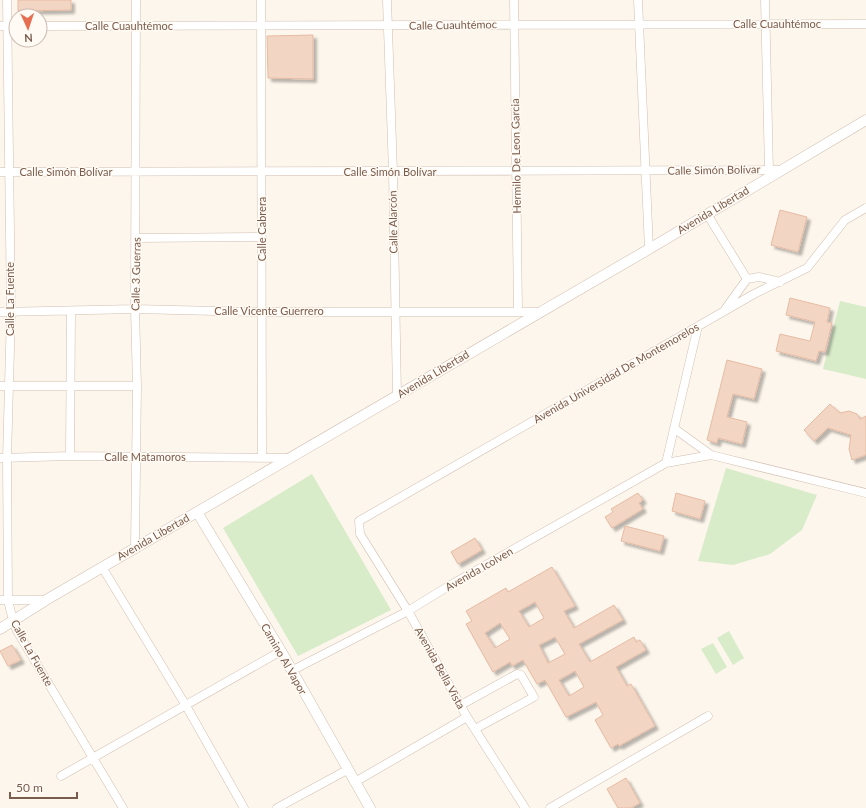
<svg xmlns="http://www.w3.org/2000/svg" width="866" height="808" font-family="Lato,sans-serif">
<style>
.green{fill:#d8ecc9}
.building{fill:#f3d5c3;stroke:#e6bba3;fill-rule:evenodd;filter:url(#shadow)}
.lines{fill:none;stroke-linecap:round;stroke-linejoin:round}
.minor-casing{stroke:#d1beb0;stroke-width:9}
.tertiary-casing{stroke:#d1beb0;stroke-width:11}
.minor{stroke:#fff;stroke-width:8}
.tertiary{stroke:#fff;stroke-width:10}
.labels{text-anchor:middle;stroke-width:3;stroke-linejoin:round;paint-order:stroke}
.street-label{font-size:11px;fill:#7a5c4d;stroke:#fffaf3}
</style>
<defs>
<filter id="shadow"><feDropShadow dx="3.5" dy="3.5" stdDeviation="1" flood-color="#0004"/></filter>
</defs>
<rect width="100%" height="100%" fill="#fdf6ec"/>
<!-- green -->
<path class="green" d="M840,301L866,307V379L823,369Z
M726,468L817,495L802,530L770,554L733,565L698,561Z
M312,474L391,610L298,656L223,528Z
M729,631L744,658L733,665L717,638Z
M713,643L727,667L716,674L701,649Z"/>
<!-- building -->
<path class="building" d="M18,0H71V10L18,11Z
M313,35V79L268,78L267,36Z
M780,210L807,217L798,252L771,245Z
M790,298L830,308L827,322L832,323L825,352L819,351L816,361L776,351L780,334L810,341L815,322L786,315Z
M727,360L762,369L754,399L733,394L727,417L747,422L742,444L718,438L717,443L707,440Z
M830,404L840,413L849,411L857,414L860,419L866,416V455L852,460L849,449L851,435L828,428L814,441L804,430Z
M638,493L643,500L639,503L643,509L612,528L605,517L613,512L611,509Z
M676,493L705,501L700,519L672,511Z
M625,526L664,536L660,551L621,541Z
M475,538L482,550L458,564L451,552Z
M552,567L575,606L564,611L574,628L614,605L623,620L579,644L590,662L634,637L636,642L640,640L646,650L616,667L627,686L631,684L655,726L619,746L618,744L611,748L595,720L603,715L596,702L566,717L545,680L537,684L523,660L512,666L510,662L493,672L466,624L472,621L466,611L506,588L508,592ZM535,602L544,618L529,627L519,611ZM500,623L510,639L495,648L485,633ZM555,637L565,654L548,663L539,645ZM575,671L584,687L569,696L559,680Z
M12,645L21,660L8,666L0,651Z
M626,778L640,803L631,808H618L607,789Z"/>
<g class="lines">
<defs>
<path id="minor" d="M7,0L11,312L7,458L8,600L13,621L17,631L123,808
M261,0L262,458
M387,0L393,172L397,396
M514,0L518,311
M638,0L649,249
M765,0L769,170
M0,26H16
M40,26L866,24
M0,172L780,170
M707,214L747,279
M137,238L262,237
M726,308L747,279L759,277L780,282
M0,312L135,309L261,312H539
M0,386H137
M675,429L711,455
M70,456L71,311
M0,458L70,456L290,458
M666,463L698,326
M135,548L137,386L135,309L136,0
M102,567L185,704L244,808
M0,600H46
M291,671L408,611L447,587L666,463L711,455L866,493
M461,705L517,674L521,675L534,697L475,729
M61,776L281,651
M355,782L467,717
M277,808L347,770
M525,808L467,717L408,611L360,534L359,521L754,294L807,268L845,220L866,208
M550,808L708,716"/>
<path id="tertiary" d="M197,512L281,651L370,808
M0,629L46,600L649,249L866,120"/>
</defs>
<!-- minor casing -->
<use href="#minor" class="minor-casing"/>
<!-- tertiary casing -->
<use href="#tertiary" class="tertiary-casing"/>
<!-- minor -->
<use href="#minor" class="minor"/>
<!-- tertiary -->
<use href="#tertiary" class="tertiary"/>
</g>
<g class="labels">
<!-- street labels -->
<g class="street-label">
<text x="777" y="28">Calle Cuauhtémoc</text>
<text transform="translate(453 25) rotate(-1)" y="4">Calle Cuauhtémoc</text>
<text x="129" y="30">Calle Cuauhtémoc</text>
<text transform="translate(516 156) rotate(-91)" y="4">Hermilo De Leon Garcia</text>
<text transform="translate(714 170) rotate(-1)" y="4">Calle Simón Bolívar</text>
<text x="66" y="176">Calle Simón Bolívar</text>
<text x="390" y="176">Calle Simón Bolívar</text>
<text transform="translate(713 210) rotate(-31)" y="4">Avenida Libertad</text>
<text transform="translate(393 222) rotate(-91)" y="4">Calle Alarcón</text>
<text transform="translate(262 229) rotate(-90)" y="4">Calle Cabrera</text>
<text transform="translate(136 274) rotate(-89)" y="4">Calle 3 Guerras</text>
<text transform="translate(10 299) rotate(-90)" y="4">Calle La Fuente</text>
<text x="269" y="315">Calle Vicente Guerrero</text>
<text transform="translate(616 373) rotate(-30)" y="4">Avenida Universidad De Montemorelos</text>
<text transform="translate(433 374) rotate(-31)" y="4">Avenida Libertad</text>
<text x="145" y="461">Calle Matamoros</text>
<text transform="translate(153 537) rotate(-30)" y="4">Avenida Libertad</text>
<text transform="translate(479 569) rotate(-30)" y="4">Avenida Icolven</text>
<text transform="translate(32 653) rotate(61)" y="4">Calle La Fuente</text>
<text transform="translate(284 659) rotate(60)" y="4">Camino Al Vapor</text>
<text transform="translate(440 668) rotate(61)" y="4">Avenida Bella Vista</text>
</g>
</g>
<!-- north arrow -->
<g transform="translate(28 28) rotate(177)"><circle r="19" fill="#fffaf3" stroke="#cabbb1"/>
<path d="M0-3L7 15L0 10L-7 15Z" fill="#e76f51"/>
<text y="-6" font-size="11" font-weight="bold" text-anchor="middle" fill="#7a5c4d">N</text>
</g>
<!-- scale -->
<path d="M10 792v6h67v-6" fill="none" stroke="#7a5c4d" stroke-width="2"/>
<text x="16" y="792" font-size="12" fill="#7a5c4d" stroke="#fffaf3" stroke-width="3" paint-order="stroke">50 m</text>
</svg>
